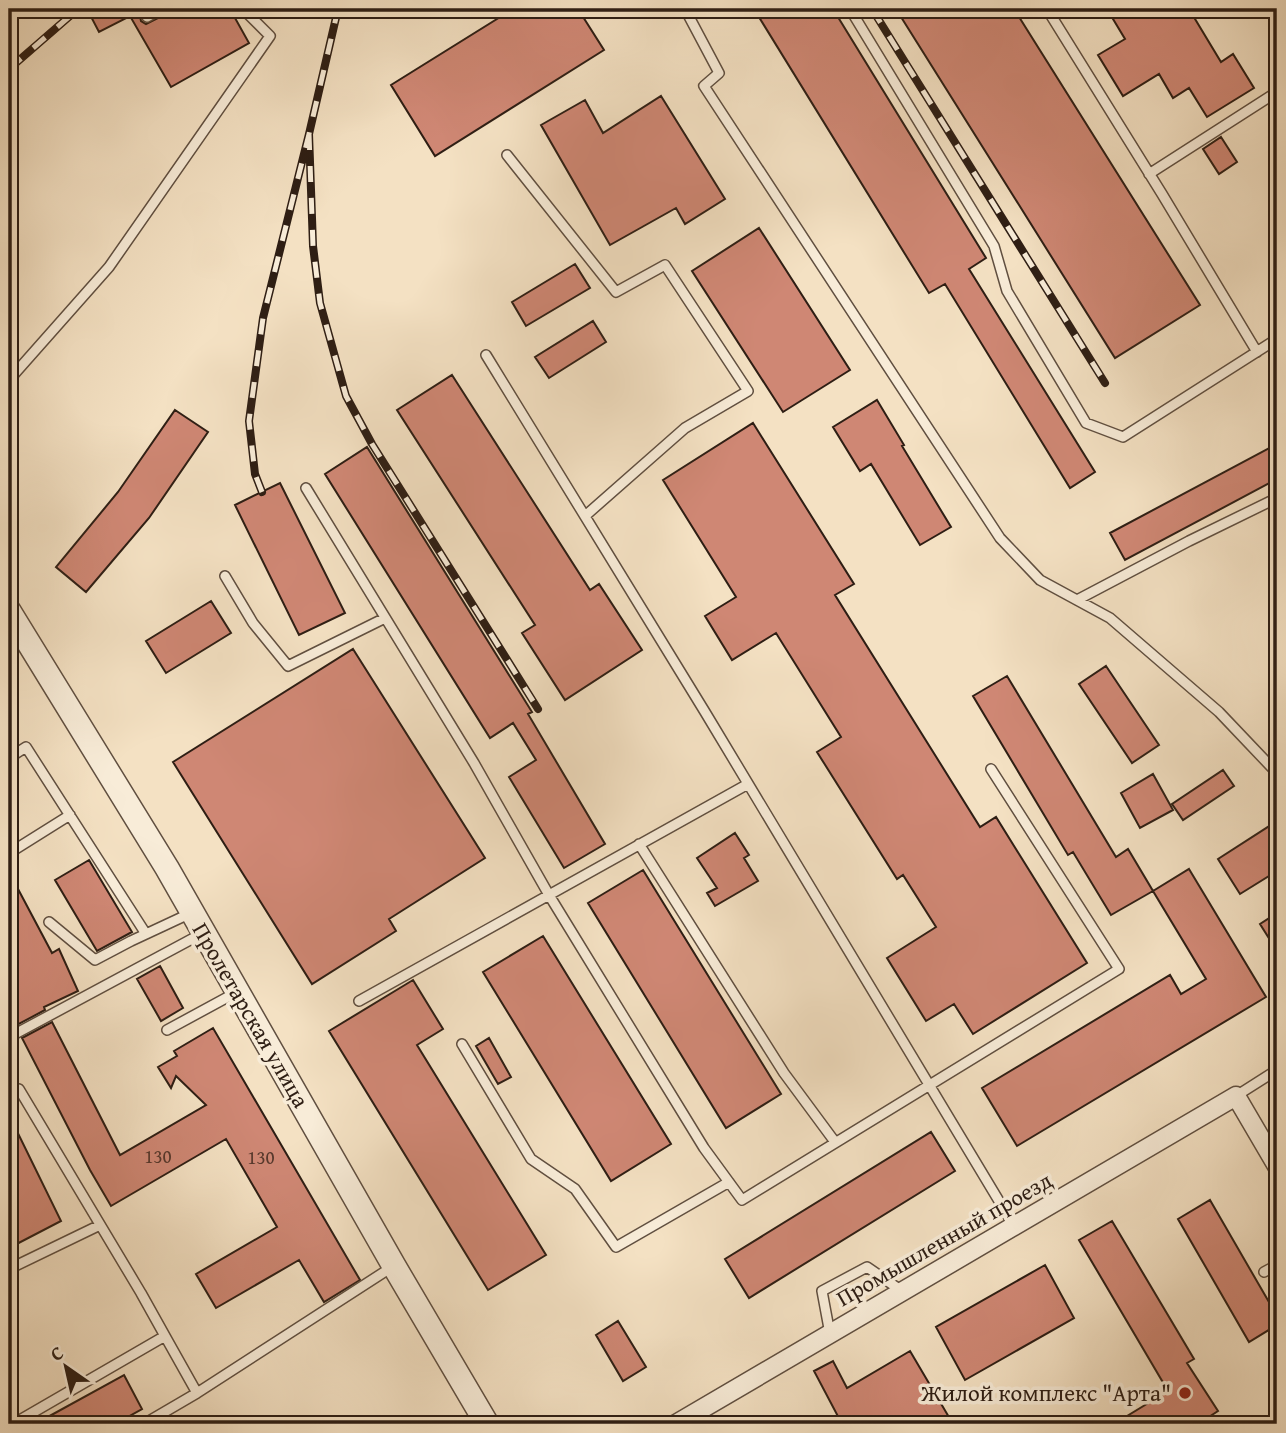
<svg xmlns="http://www.w3.org/2000/svg" width="1286" height="1433" font-family="'Gentium Book Plus',serif">
<style>
.building{fill:#cf8774;stroke:#2e1e14;stroke-width:2}
.lines{fill:none;stroke-linecap:round;stroke-linejoin:round}
.service-casing{stroke:#604f40;stroke-width:12}
.minor-casing{stroke:#604f40;stroke-width:21}
.tertiary-casing{stroke:#604f40;stroke-width:26}
.service{stroke:#f8ecd8;stroke-width:9}
.minor{stroke:#f8ecd8;stroke-width:18}
.tertiary{stroke:#f8ecd8;stroke-width:23}
.rail-casing{stroke:#2e1e14;stroke-width:8}
.rail{stroke:#f8ecd8;stroke-width:5;stroke-dasharray:16;stroke-linecap:butt}
.poi-dot{fill:#8f2418;stroke:#f8ecd8;stroke-width:2.5}
.labels{text-anchor:middle;stroke-width:7;stroke-linejoin:round;paint-order:stroke}
.number-label{font-size:19px;fill:#56382c}
.street-label{font-size:23px;fill:#2e1e14;stroke:#f8ecd8}
.poi-label{font-size:23px;fill:#2e1e14;stroke:#f8ecd8;text-anchor:end}
</style>
<rect width="100%" height="100%" fill="#f4e1c3"/>
<filter id="stains"><feTurbulence type="fractalNoise" baseFrequency=".00286" numOctaves="4"/><feColorMatrix values="0 0 0 0 .2 0 0 0 0 .09 0 0 0 0 .02 0 0 0 .5 -.17"/></filter>
<radialGradient id="worn" r=".72"><stop offset=".6" stop-color="#630" stop-opacity="0"/><stop offset="1" stop-color="#630" stop-opacity=".3"/></radialGradient>
<!-- building -->
<path class="building" d="M87,9H147L141,13L140,16L141,21L146,24L164,15L168,9H230L249,43L171,87L130,16L99,32Z
M513,9H578L604,50L435,156L391,85Z
M754,9H833L986,258L969,269L1095,472L1070,488L945,284L929,293Z
M896,9H1014L1200,305L1115,358Z
M1107,9H1189L1221,62L1233,54L1254,88L1207,117L1189,88L1173,98L1159,74L1123,96L1098,55L1125,39Z
M661,96L725,199L685,224L676,208L610,245L541,125L585,100L603,133Z
M1221,137L1237,162L1219,174L1203,149Z
M759,228L850,370L783,412L692,271Z
M575,264L590,288L526,326L512,302Z
M593,321L606,342L549,378L535,357Z
M452,375L590,590L599,584L642,650L565,700L522,633L535,625L397,410Z
M877,400L904,445L902,446L951,527L920,545L871,464L860,471L833,427Z
M175,410L208,432L149,518L86,592L56,567L118,492Z
M753,423L854,584L835,595L980,827L996,817L1087,963L973,1034L954,1004L926,1021L887,958L936,927L903,875L897,879L817,752L841,737L776,633L732,660L705,616L736,597L663,480Z
M1277,444V479L1125,560L1110,533Z
M367,447L532,712L528,714L605,844L564,868L509,777L536,760L513,723L490,738L325,474Z
M280,483L345,613L299,635L235,505Z
M211,601L231,633L166,673L146,641Z
M353,649L485,858L389,919L396,931L312,984L173,762Z
M1106,666L1159,745L1132,763L1079,684Z
M1007,676L1116,857L1128,849L1153,891L1111,915L1073,852L1068,855L973,696Z
M1223,770L1234,786L1183,820L1172,804Z
M1153,774L1173,810L1140,828L1121,793Z
M1277,821V871L1240,894L1218,859Z
M735,833L749,855L744,858L758,881L715,906L707,893L717,888L697,858Z
M89,860L132,932L97,951L55,880Z
M1189,869L1266,997L1017,1146L982,1088L1170,975L1181,994L1206,979L1153,891Z
M643,870L781,1094L726,1128L588,903Z
M9,872L52,953L59,949L78,991L44,1007L45,1010L15,1026L9,1014Z
M1277,913V951L1260,924Z
M543,936L671,1144L611,1181L483,972Z
M160,966L183,1008L161,1021L137,979Z
M413,980L443,1029L417,1045L546,1255L488,1290L329,1031Z
M52,1022L120,1155L206,1105L176,1076L171,1088L158,1067L177,1056L174,1051L213,1028L360,1280L324,1302L299,1260L216,1308L196,1274L277,1227L226,1139L111,1206L90,1170L22,1038Z
M489,1038L511,1077L498,1084L476,1046Z
M9,1115L61,1221L9,1248Z
M931,1132L955,1171L749,1298L725,1259Z
M1210,1200L1277,1316V1325L1249,1342L1178,1219Z
M1112,1221L1194,1359L1187,1363L1218,1411L1198,1424H1114L1168,1391L1079,1240Z
M1045,1265L1074,1318L965,1380L936,1327Z
M618,1321L646,1367L623,1381L596,1335Z
M910,1351L953,1424H842L814,1371L833,1361L847,1388Z
M124,1375L142,1409L115,1424H35Z"/>
<g class="lines">
<defs>
<path id="service" d="M685,9L719,73L704,86L1000,538L1040,580L1110,618L1219,712L1277,773
M850,9L994,246L1007,291L1086,423L1123,437L1277,339
M1047,9L1162,194L1257,352
M147,17L161,9
M507,155L616,292L665,265L748,391L685,428L585,516
M1149,174L1277,92
M486,355L705,712L1014,1226
M9,380L109,267L270,36L243,9
M306,488L474,763L549,895L704,1148L742,1200L1119,969L991,769
M225,576L253,623L288,666L385,618
M1077,600L1189,541L1277,498
M9,758L26,747L146,934
M639,844L784,1073L835,1142
M11,852L70,815
M49,922L95,960L131,941L191,913
M359,1001L748,784
M167,1030L237,992
M9,1032L15,1034L203,933
M462,1044L531,1159L575,1189L616,1247L729,1182
M19,1089L141,1293L165,1336
M1236,1096L1277,1070
M9,1269L100,1225
M1264,1272L1277,1265
M830,1334L822,1291L867,1267L902,1291
M13,1424L165,1336L197,1393
M144,1424L197,1393L392,1267"/>
<path id="minor" d="M676,1424L1236,1096L1277,1166"/>
<path id="tertiary" d="M9,611L167,868L394,1266L487,1424"/>
</defs>
<!-- service casing -->
<use href="#service" class="service-casing"/>
<!-- minor casing -->
<use href="#minor" class="minor-casing"/>
<!-- tertiary casing -->
<use href="#tertiary" class="tertiary-casing"/>
<!-- service -->
<use href="#service" class="service"/>
<!-- minor -->
<use href="#minor" class="minor"/>
<!-- tertiary -->
<use href="#tertiary" class="tertiary"/>
<defs>
<path id="rail" d="M872,9L1105,383
M9,69L78,9
M309,134L313,246L320,303L346,396L372,444L538,709
M262,492L255,474L249,421L263,318L309,134L338,9"/>
</defs>
<!-- rail casing -->
<use href="#rail" class="rail-casing"/>
<!-- rail -->
<use href="#rail" class="rail"/>
</g>
<!-- markers -->
<circle class="poi-dot" cx="1185" cy="1393" r="7"/>
<g class="labels">
<!-- number labels -->
<g class="number-label">
<text x="158" y="1163">130</text>
<text x="261" y="1164">130</text>
</g>
<!-- street labels -->
<g class="street-label">
<text transform="translate(251 1015) rotate(60)" y="8">Пролетарская улица</text>
<text transform="translate(944 1239) rotate(-30)" y="8">Промышленный проезд</text>
</g>
<!-- poi labels -->
<g class="poi-label">
<text x="1171" y="1401">Жилой комплекс "Арта"</text>
</g>
</g>
<!-- margin -->
<rect width="1286" height="1433" fill="none" stroke="#f4e1c3" stroke-width="35"/>
<rect x="10" y="10" width="1265" height="1412" fill="none" stroke="#2e1e14" stroke-width="3.5"/>
<rect x="18" y="18" width="1251" height="1398" fill="none" stroke="#2e1e14" stroke-width="2"/>
<!-- north arrow -->
<g transform="translate(66 1367) rotate(326)" stroke="#f8ecd8" stroke-width="5" paint-order="stroke">
<path d="M0-5L12 26L0 18L-12 26Z" fill="#2e1e14"/>
<text y="-10" font-size="19" font-weight="bold" text-anchor="middle" fill="#2e1e14">С</text>
</g>
<rect width="100%" height="100%" filter="url(#stains)"/>
<rect width="100%" height="100%" fill="url(#worn)"/>
</svg>
